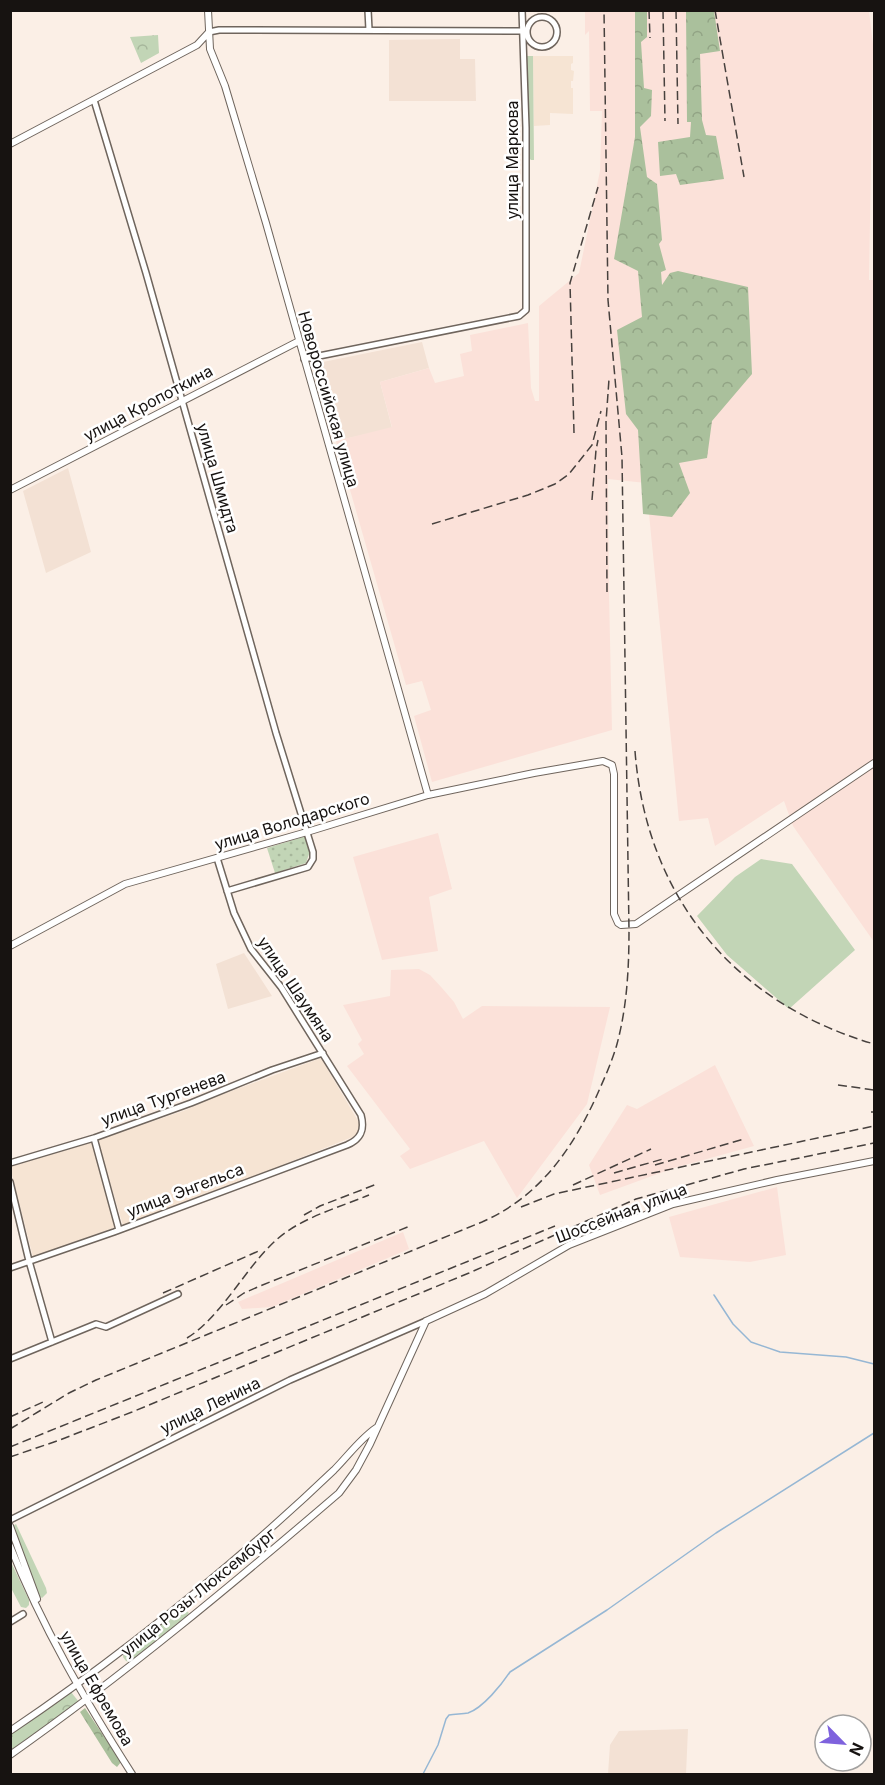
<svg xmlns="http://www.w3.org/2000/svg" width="885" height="1785" font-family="Inter,sans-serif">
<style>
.built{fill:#f3e1d4}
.industrial{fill:#fbe1d9}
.medical{fill:#f6e4d3}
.grass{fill:#c2d5b6}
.forest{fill:url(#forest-crowns)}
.park{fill:url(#park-crowns)}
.garden{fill:url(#garden-dots)}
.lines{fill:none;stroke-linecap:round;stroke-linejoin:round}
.stream{stroke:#96b7d4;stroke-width:1.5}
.secondary-casing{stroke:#6f655d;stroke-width:8}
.primary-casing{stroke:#6f655d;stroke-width:8}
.secondary{stroke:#fff;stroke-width:5}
.primary{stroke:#fff;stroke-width:6}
.rail{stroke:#47413e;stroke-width:1.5;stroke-dasharray:9 4.5;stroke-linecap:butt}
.labels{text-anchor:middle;stroke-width:5;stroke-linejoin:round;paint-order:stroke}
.street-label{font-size:16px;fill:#171311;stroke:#fff}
</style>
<defs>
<pattern id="forest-crowns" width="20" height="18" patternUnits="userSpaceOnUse" patternTransform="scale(1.5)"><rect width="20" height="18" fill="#aac09c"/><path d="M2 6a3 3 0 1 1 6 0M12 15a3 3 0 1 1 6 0" fill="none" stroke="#92a485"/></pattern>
<pattern id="park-crowns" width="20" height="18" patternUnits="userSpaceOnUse" patternTransform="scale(1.5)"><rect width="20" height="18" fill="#c2d5b6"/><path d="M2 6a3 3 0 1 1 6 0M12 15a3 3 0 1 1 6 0" fill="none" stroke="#a6b69b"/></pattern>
<pattern id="garden-dots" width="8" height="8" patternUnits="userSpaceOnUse" patternTransform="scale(1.5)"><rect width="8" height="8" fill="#c2d5b6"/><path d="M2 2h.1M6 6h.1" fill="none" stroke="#a6b69b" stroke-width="1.8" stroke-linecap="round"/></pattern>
</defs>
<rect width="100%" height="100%" fill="#fbefe6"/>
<!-- built -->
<path class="built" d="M460,39V59H475L476,101H389V40Z
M422,342L429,368L380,382L392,428L336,441L313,364Z
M68,468L91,552L46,573L23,491Z
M244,953L272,996L228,1009L216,964Z
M688,1729L686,1774H608L610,1745L619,1731Z"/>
<!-- industrial -->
<path class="industrial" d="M585,11H869L873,45L869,280H874V942L793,826L784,801L715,846L708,818L679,821L646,483L608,479L609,595L612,730L432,782L414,716L431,710L422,681L406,685L336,441L392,427L380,382L429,368L435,383L464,376L460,354L472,351L470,335L528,323L531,388L535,401H539V306L579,273L600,171L602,111H590L589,31L585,35Z
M438,833L452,889L429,897L438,951L382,960L353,857Z
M419,969L430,975L442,988L454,1002L463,1019L482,1006L610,1007L587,1104L517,1198L484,1141L410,1169L400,1156L410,1149L347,1066L364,1054L358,1044L362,1040L343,1005L390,996L391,970Z
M715,1065L754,1146L674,1168L600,1195L589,1165L627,1105L637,1109Z
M777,1187L786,1255L750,1262L680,1257L669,1217Z
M403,1232L409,1249L272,1307L242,1309L238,1302Z"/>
<!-- medical -->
<path class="medical" d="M533,56H573V63L571,64V70L574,71L573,81H571V88H573V114L550,113V125L534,126Z
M321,1058L361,1126L360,1134L262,1173L123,1225L97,1140L186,1110L207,1100Z
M93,1142L116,1227L33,1257L10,1167Z"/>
<!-- grass -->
<path class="grass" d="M527,56H533L534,160H531L529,158L525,58Z
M761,859L792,864L855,950L789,1009L727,955L697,916L735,877Z
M16,1524L46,1588L47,1593L42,1598L39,1596L13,1526Z
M10,1560L29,1600V1605L26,1608L21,1607L11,1588Z"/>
<!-- forest -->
<path class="forest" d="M635,11H647V37L641,42L644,88L652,90L651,116L640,127L647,177L657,184L662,240L659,244L666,270L661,272L662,285L670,273L678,271L748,287L752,374L712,421L707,458L679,463L690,493L672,517L643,514L638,430L626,414L617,330L642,317L638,271L614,259L635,137Z
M686,11H714L720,51L700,54L702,120L706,135L716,136L724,179L680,185L676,174L660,176L658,142L690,137L691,122H687Z
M85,1708L121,1762L117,1767L112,1763L80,1712Z"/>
<!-- park -->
<path class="park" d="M158,35L159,53L141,63L130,37Z
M181,1607L189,1613L186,1617L130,1662L126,1661L123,1657L124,1652Z
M71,1692L79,1702L11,1750V1732Z"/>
<!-- garden -->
<path class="garden" d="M306,836L310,851L306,863L275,873L267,848Z"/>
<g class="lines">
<!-- stream -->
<path class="stream" d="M714,1295L733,1324L751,1342L780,1352L846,1357L874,1364
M423,1774L438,1745L446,1719L449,1715C455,1714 462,1714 468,1713C483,1708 502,1684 510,1672L607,1610L716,1533L874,1433"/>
<defs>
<path id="secondary" d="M368,10L369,30
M527 32a15 15 0 1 1 30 0a15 15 0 1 1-30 0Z
M209,32L219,30L527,31
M94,100L146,273L276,733L313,852V859L308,867L227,891
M304,359L519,316L526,310V128L522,10
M94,1138L119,1230
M10,1163L94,1138L191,1103L272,1070L323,1053
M10,1182L29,1261L52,1342
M10,1268L114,1232L347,1145C361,1139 365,1130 361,1115L281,987L251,949L234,913L217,858
M10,1359L96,1324L106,1327L178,1294
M10,1520L290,1380L426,1321
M10,1622L23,1614"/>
<path id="primary" d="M208,10L210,49L225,86L266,223L428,795
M10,144L197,45L209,32
M10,490L299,341
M10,946L125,884L307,832L428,795L534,773L603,761L612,765L614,774V914L618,923L621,925L636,924L874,763
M10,1526L37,1599
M10,1546C42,1627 86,1702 132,1774
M10,1731C99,1671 183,1605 263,1535C287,1514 311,1492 334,1470C348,1456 360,1439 376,1428
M10,1755C125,1674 233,1584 339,1493L356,1470L370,1444L426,1321L485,1294L569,1245L673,1204L777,1180L874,1161"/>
</defs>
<!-- secondary casing -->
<use href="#secondary" class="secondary-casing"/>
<!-- primary casing -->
<use href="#primary" class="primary-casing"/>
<!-- secondary -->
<use href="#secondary" class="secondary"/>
<!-- primary -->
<use href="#primary" class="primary"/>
<!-- rail -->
<path class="rail" d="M649,10L650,38
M663,10L665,121
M676,10L678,124
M715,10L744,177
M574,433L570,283L598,187
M592,500L596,450L598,440
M432,524L528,495L555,484L569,474L592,445L601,411
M607,592L606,422L609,379
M635,751C646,897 734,1003 874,1044
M838,1085L874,1090
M871,1112H874
M655,1165L744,1139
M614,1173L663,1159
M573,1185L651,1149
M521,1207L554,1194L874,1126
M304,1215L320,1206L377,1184
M163,1293L261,1250
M226,1305L244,1293L260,1286L410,1226
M187,1338C220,1318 245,1269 274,1242C299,1218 338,1208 369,1195
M10,1417L43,1402
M10,1429L69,1393L96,1380L482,1222C539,1197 572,1150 597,1095C604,1079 612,1062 617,1044C627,1007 629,968 629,930L622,457L608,300L604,10
M10,1447L555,1226
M10,1457L57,1441L132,1412L469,1273L636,1199L744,1169L874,1143"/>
</g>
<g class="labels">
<!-- street labels -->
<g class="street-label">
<text transform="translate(512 160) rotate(-90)" y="6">улица Маркова</text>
<text transform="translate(329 399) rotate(74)" y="6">Новороссийская улица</text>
<text transform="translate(148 403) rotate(-28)" y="6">улица Кропоткина</text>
<text transform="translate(218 478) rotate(74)" y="6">улица Шмидта</text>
<text transform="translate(292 821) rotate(-17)" y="6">улица Володарского</text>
<text transform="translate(296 989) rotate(56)" y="6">улица Шаумяна</text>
<text transform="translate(163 1098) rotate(-20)" y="6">улица Тургенева</text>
<text transform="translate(185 1190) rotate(-21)" y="6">улица Энгельса</text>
<text transform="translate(621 1213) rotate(-21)" y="6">Шоссейная улица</text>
<text transform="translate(210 1405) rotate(-26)" y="6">улица Ленина</text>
<text transform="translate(198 1592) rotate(-39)" y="6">улица Розы Люксембург</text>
<text transform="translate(97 1688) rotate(60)" y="6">улица Ефремова</text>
</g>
</g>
<!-- border -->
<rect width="885" height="1785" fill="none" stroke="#171311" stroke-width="24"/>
<!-- north arrow -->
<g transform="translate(843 1743) rotate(115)"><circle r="28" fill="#ffffff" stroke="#a2a1a0" stroke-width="1.5"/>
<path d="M0-4.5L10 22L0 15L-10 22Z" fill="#7e62dd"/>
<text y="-9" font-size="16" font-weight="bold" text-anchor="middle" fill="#171311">N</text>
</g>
</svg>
